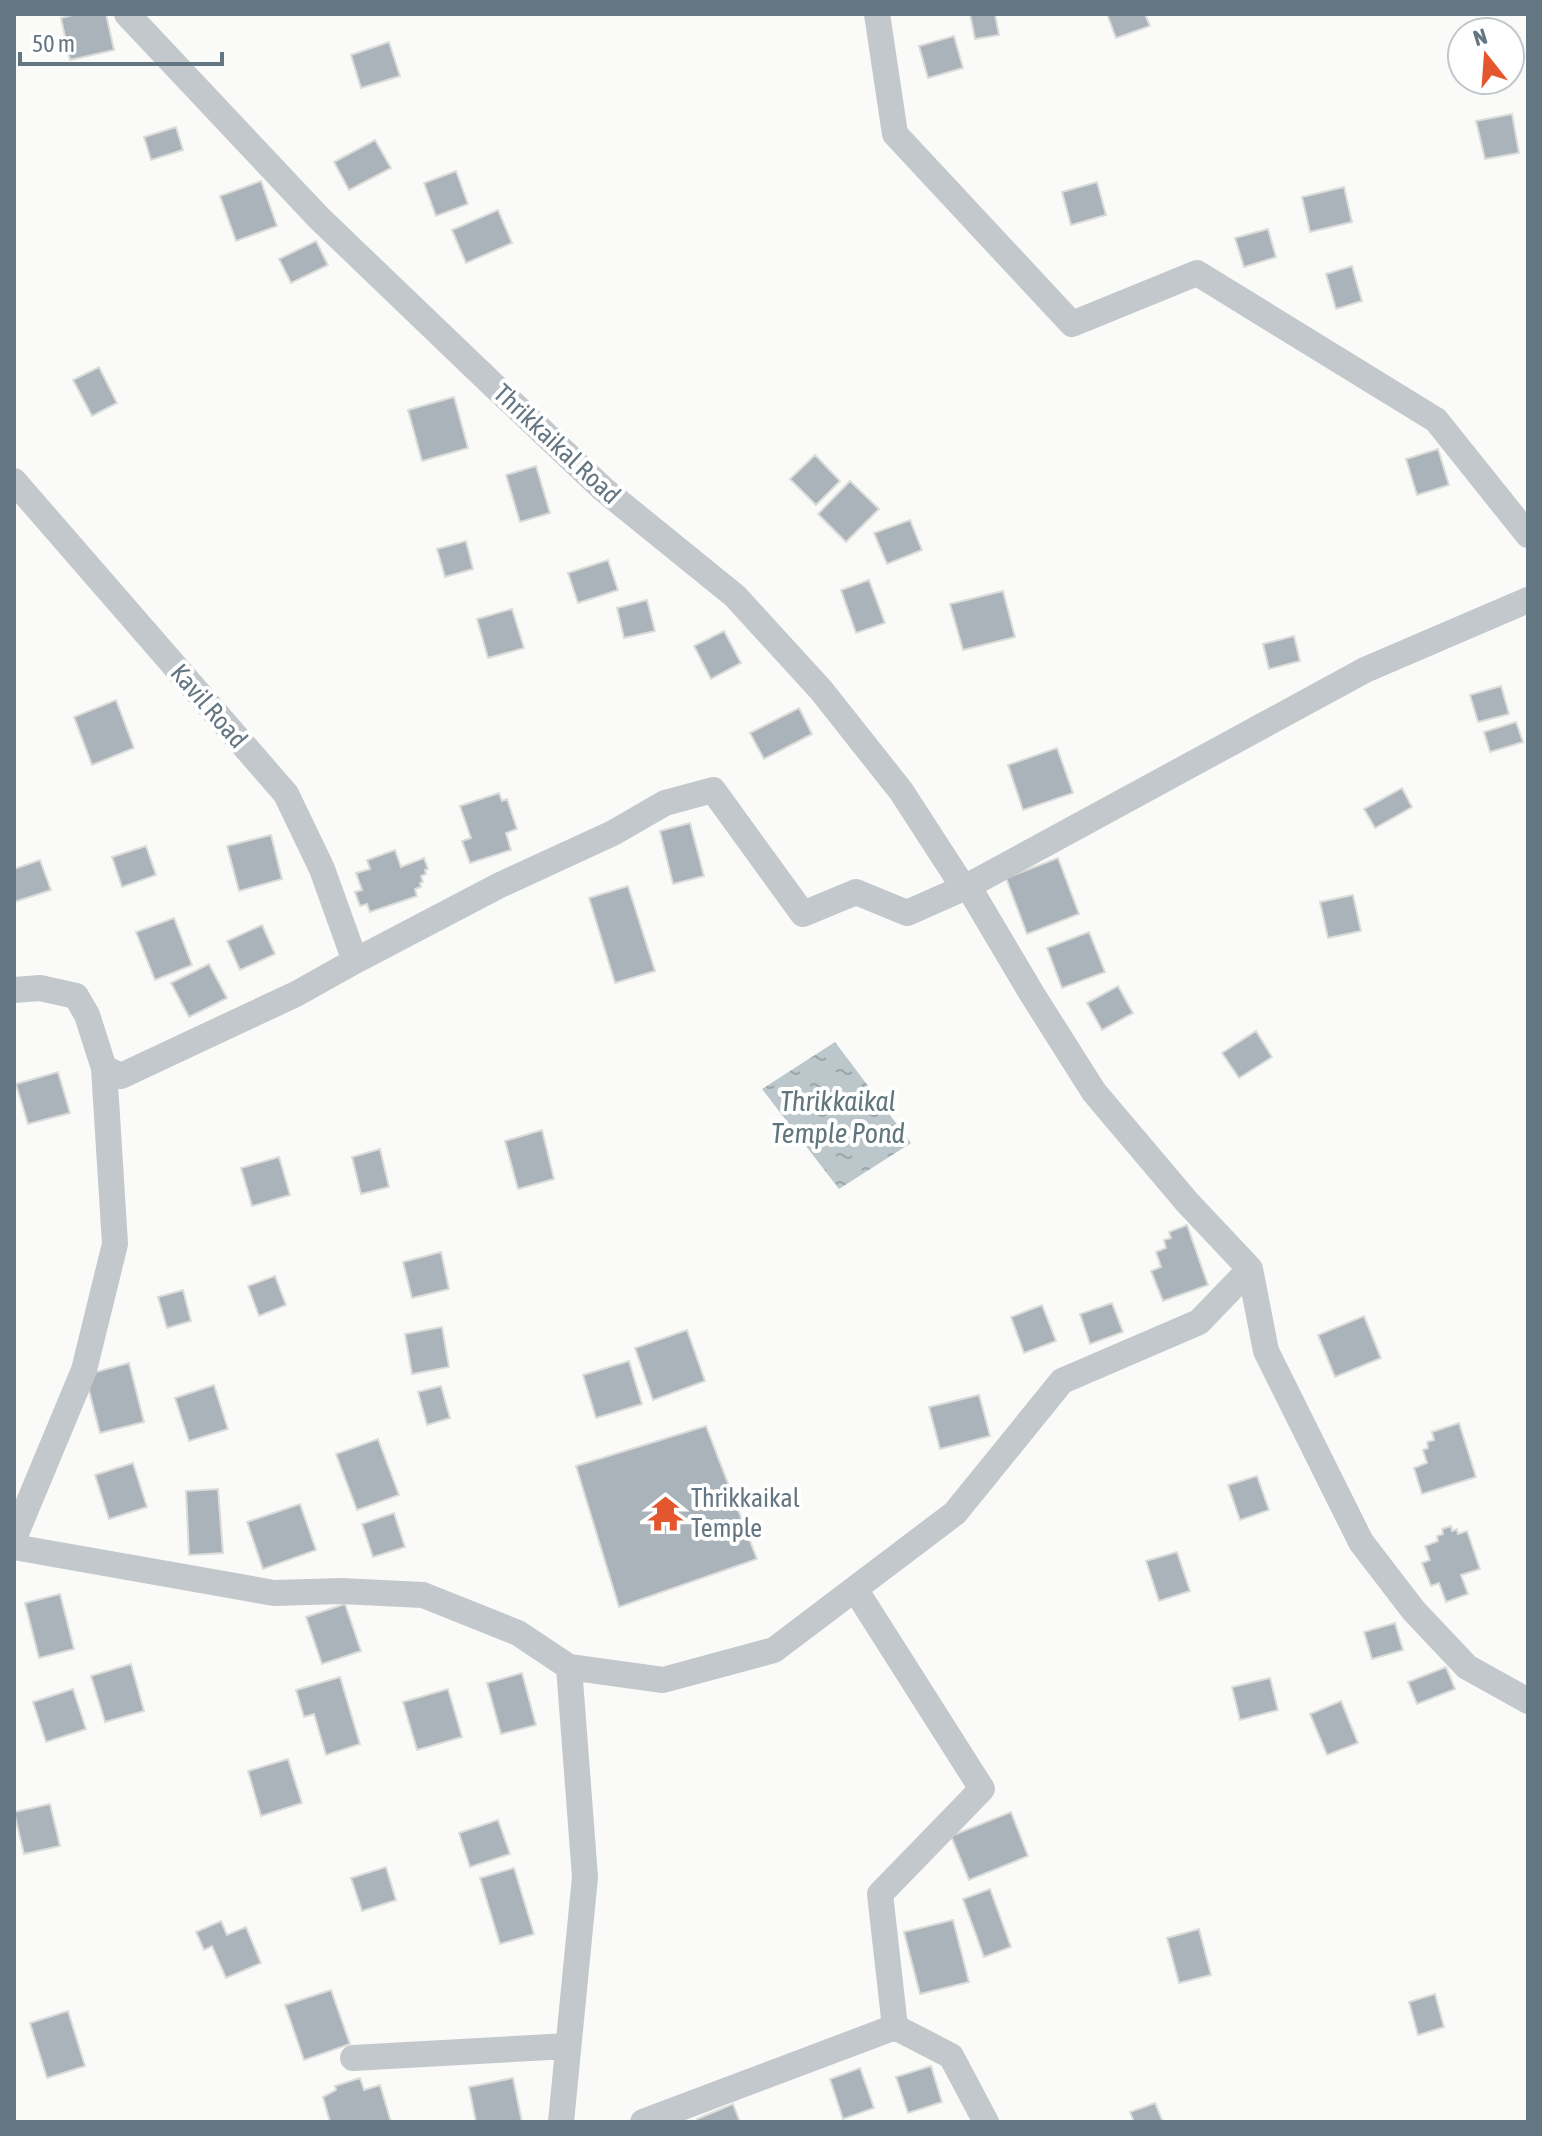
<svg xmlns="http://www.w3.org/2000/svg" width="1542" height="2136" font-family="'Asap Condensed',sans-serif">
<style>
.water{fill:url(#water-ripples)}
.building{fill:#aab3b9;stroke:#dcdcda;stroke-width:2}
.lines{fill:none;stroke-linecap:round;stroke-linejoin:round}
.street{stroke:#c3c8cc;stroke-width:26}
.labels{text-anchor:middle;stroke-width:8;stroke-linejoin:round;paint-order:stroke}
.street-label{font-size:26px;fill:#657683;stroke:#fff}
.poi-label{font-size:26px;fill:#657683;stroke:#fff;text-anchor:start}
.water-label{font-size:28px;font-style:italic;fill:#60757c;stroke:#fff}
</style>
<defs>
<pattern id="water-ripples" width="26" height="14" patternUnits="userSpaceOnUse" patternTransform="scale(2)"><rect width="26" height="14" fill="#bbc7cb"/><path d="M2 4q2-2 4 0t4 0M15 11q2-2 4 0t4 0" fill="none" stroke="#9ca6aa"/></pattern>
</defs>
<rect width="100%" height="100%" fill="#fafaf8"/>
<!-- water -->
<path class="water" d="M835,1042L911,1143L839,1189L762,1089Z"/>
<!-- building -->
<path class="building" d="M76,14H106L114,50L70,60L61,18Z
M970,14H995L999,35L975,39Z
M1107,14H1145L1150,26L1116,38Z
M954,36L963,68L928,78L919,46Z
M389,42L400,76L361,88L351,55Z
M1512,114L1519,153L1485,159L1476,121Z
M176,127L183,150L151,160L144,137Z
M375,140L391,168L349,190L334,162Z
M456,171L468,204L436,216L424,183Z
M261,181L277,226L236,241L220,196Z
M1097,182L1106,215L1071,225L1062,192Z
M1344,187L1352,222L1310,232L1302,197Z
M498,210L512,243L466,263L452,230Z
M1268,229L1276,257L1244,267L1235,238Z
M316,241L328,265L291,283L279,259Z
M1352,266L1362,301L1336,309L1326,274Z
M99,367L117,403L92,416L73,380Z
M454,397L468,448L422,461L408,410Z
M1438,449L1449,485L1417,495L1406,459Z
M815,455L840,481L816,505L790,479Z
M536,466L550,513L520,522L506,475Z
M850,481L879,509L846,542L818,514Z
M910,520L922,550L887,564L874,533Z
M466,541L473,569L445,577L437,549Z
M608,560L618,590L578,603L568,573Z
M869,580L885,623L856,633L841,590Z
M1003,591L1015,637L963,650L950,604Z
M647,600L655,631L624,638L617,608Z
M512,609L524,648L488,658L477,619Z
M724,631L741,663L711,679L694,646Z
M1294,636L1300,661L1269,669L1263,644Z
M1501,686L1509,714L1478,722L1470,695Z
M116,700L134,748L92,765L74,717Z
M799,708L812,734L764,759L750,733Z
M1516,722L1523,742L1490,752L1484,732Z
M1057,748L1073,793L1023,810L1008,765Z
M1402,788L1412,807L1375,828L1364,809Z
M499,793L502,801L507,799L517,829L506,833L511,850L470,863L462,841L471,838L460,806Z
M690,823L704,876L673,884L660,831Z
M271,835L282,879L239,891L227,846Z
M146,846L156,875L122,887L112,857Z
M395,850L401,867L424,858L428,869L425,870L426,874L421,876L423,882L420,883L421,887L415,889L417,896L370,912L367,904L360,906L355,892L362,890L356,873L370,869L367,860Z
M1058,858L1079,914L1027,934L1006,878Z
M40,860L51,890L14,902V869Z
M628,886L655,971L615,983L589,898Z
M1353,895L1361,931L1328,938L1320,902Z
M174,918L192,965L155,980L136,932Z
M262,925L275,954L240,970L227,941Z
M1089,932L1105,972L1062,988L1047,948Z
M209,964L227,998L189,1017L171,983Z
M1118,986L1133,1013L1102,1030L1087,1003Z
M1256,1031L1272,1057L1239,1078L1222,1053Z
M58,1072L70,1113L28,1124L16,1084Z
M542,1130L554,1179L518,1189L505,1141Z
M380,1149L389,1187L361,1194L352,1157Z
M279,1157L290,1195L252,1206L241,1168Z
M1187,1225L1208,1285L1163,1301L1151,1271L1161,1267L1156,1252L1166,1248L1164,1240L1171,1238L1169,1232Z
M441,1252L449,1289L412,1298L403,1262Z
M275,1276L286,1305L259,1316L248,1286Z
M183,1290L191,1321L167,1328L158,1297Z
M1112,1303L1123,1332L1090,1344L1080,1314Z
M1042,1305L1056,1341L1024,1353L1011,1317Z
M1364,1316L1381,1358L1335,1377L1318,1335Z
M442,1327L449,1367L412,1374L405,1334Z
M687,1330L705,1381L653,1400L635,1348Z
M629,1361L642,1404L596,1418L583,1375Z
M129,1363L144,1422L100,1433L85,1375Z
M214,1385L228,1429L189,1441L175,1398Z
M441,1386L450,1418L427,1425L418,1392Z
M979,1395L990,1436L940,1449L929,1407Z
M1459,1423L1476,1477L1422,1494L1414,1468L1427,1463L1423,1450L1428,1448L1427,1442L1434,1440L1432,1432Z
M706,1426L757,1559L619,1607L576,1466Z
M378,1439L399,1495L357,1510L336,1454Z
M133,1463L147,1507L109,1519L95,1475Z
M1257,1476L1269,1510L1240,1520L1228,1485Z
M218,1489L223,1553L189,1555L186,1491Z
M300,1504L316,1550L263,1569L247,1522Z
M394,1513L405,1547L373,1557L362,1524Z
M1451,1526L1452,1531L1457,1529L1458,1534L1467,1531L1480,1569L1461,1575L1468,1594L1446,1602L1439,1583L1431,1586L1422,1563L1430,1560L1425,1546L1438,1541L1437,1536L1443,1534L1442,1529Z
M1177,1552L1190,1591L1159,1601L1146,1561Z
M60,1594L74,1649L39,1658L25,1603Z
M345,1604L361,1651L322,1664L306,1617Z
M1395,1623L1403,1650L1372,1659L1364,1632Z
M131,1664L144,1711L105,1722L91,1676Z
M1446,1667L1455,1689L1417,1704L1408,1682Z
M522,1673L536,1725L501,1734L487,1683Z
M340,1677L360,1744L326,1755L314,1714L304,1717L296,1690Z
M1270,1678L1278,1710L1240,1720L1232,1687Z
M73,1689L86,1729L46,1742L33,1702Z
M448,1689L462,1737L417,1750L403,1702Z
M1341,1701L1358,1743L1327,1755L1310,1714Z
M288,1759L302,1803L261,1816L248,1771Z
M50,1804L60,1846L24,1854L14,1812Z
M1011,1812L1028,1856L969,1880L951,1836Z
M498,1820L510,1854L470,1867L459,1833Z
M386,1867L396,1900L362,1911L351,1878Z
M514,1868L534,1934L500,1944L480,1878Z
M990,1889L1011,1947L984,1957L963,1899Z
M953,1920L969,1982L920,1994L904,1932Z
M221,1921L227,1935L246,1927L261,1963L226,1978L212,1946L204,1950L196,1932Z
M1199,1929L1211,1975L1179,1983L1167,1938Z
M331,1990L350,2044L304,2060L285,2005Z
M1435,1994L1444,2027L1418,2035L1409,2002Z
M68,2011L85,2066L47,2078L30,2023Z
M931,2066L942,2102L908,2113L896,2077Z
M860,2068L874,2108L843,2119L830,2079Z
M360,2078L364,2090L380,2085L391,2122H330L323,2097L336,2090L335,2086Z
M513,2078L522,2122H476L469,2087Z
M1155,2103L1163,2122H1134L1130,2112Z
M733,2104L740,2122H698L697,2119Z"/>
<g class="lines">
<!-- street -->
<path class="street" d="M127,14L319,218L489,381L603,489L735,596L821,690L901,791L960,882L968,886L1032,994L1094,1092L1187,1202L1250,1269L1266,1351L1361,1542L1414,1611L1467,1667L1528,1701
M877,14L895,134L1072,324L1197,273L1436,420L1528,535
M14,481L286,794L322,869L355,961
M14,990L40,988L76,996L87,1015L104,1068L115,1244L84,1370L14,1538
M104,1068L121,1076L296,994L355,961L500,885L613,833L665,803L713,790L803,914L856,892L907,913L968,886L1365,670L1528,600
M14,1547L274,1593L341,1591L423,1595L518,1633L569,1667L585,1877L561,2122
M569,1667L663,1680L774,1650L955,1513L1062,1381L1199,1322L1250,1269
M895,2027L951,2056L986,2122
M353,2058L568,2046
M643,2122L895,2027L880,1894L982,1789L855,1589"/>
</g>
<!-- icons -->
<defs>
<symbol id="temple-bare" viewBox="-9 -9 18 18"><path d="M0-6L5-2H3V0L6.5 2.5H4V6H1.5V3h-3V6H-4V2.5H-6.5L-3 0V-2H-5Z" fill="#e4572e" stroke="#fff" stroke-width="2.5" paint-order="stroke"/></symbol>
</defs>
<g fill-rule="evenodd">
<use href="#temple-bare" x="640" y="1488" width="51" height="51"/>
</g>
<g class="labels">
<!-- street labels -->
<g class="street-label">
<text transform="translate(557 444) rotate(43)" y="9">Thrikkaikal Road</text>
<text transform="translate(209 706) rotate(49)" y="9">Kavil Road</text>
</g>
<!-- poi labels -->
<g class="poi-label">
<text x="691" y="1507">Thrikkaikal<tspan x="691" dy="30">Temple</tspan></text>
</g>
<!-- water labels -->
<g class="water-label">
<text x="838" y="1111">Thrikkaikal<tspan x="838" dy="32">Temple Pond</tspan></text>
</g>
</g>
<!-- border -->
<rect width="1542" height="2136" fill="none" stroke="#657683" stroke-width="32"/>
<!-- north arrow -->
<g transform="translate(1486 56) rotate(343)"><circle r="38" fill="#ffffff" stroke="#c1c8cd" stroke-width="2"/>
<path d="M0-6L14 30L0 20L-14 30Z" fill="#e4572e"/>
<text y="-12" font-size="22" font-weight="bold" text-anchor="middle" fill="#657683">N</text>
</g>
<!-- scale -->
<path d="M20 52v12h202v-12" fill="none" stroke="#657683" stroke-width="4"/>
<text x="32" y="52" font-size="24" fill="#657683" stroke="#ffffff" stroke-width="6" paint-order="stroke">50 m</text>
</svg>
